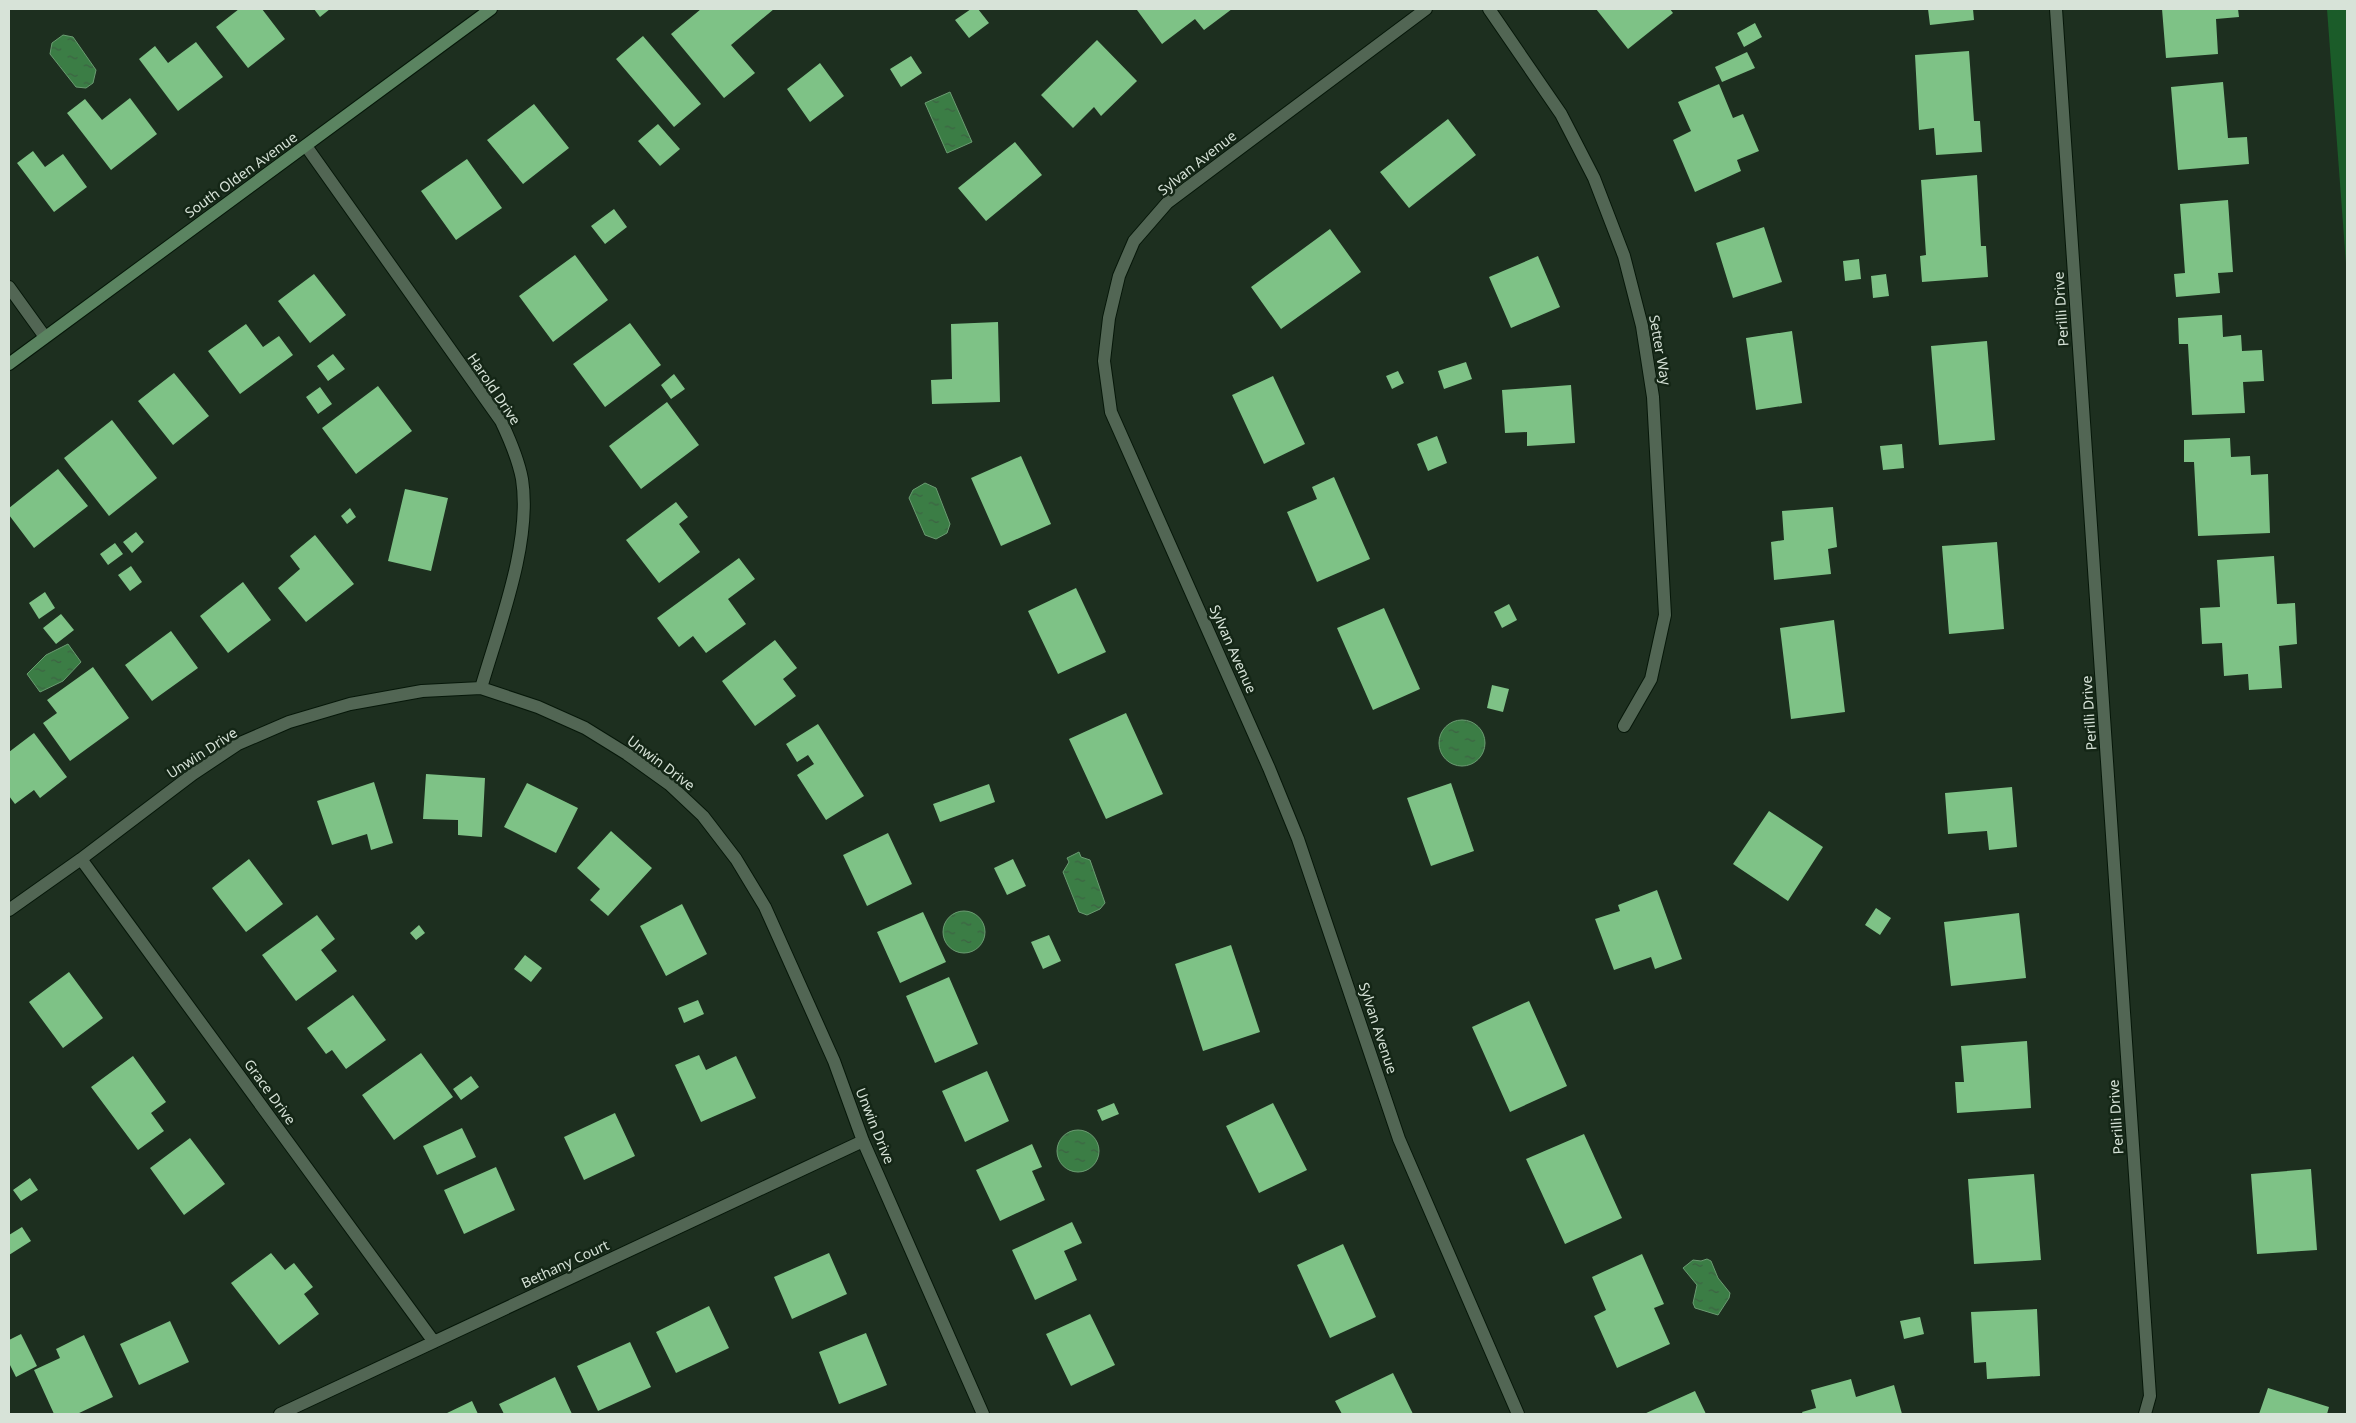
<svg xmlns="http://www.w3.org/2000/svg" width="2356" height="1423" font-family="'Noto Sans',sans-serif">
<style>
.green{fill:#1b5c29}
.water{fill:url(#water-ripples);stroke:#6a9c71}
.building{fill:#7ec286}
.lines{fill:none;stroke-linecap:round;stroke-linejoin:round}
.street-casing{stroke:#061709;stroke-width:14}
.secondary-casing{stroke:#061709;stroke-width:14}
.street{stroke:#526654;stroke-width:12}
.secondary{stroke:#5b8461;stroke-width:12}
.labels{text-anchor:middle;stroke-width:5;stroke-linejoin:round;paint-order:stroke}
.street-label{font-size:14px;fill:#d7e3d8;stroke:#142616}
</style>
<defs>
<pattern id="water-ripples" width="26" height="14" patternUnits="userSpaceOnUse" patternTransform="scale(1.25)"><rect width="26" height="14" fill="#3b7d45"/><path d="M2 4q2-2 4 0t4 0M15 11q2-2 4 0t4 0" fill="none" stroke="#3d6343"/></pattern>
</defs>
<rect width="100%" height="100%" fill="#1d2f1f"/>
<!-- green -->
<path class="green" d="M2327,9H2347V277Z"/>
<!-- water -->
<path class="water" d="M63,35L73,37L96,70L93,83L86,88L76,87L50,54L52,43Z
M950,92L972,142L947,153L925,103Z
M925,483L936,488L950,524L947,533L936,539L925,535L909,498L913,490Z
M68,644L81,662L63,681L40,692L27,674L46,655Z
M1439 743a23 23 0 1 1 46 0a23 23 0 1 1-46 0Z
M1079,852L1081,857L1090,860L1105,903L1100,909L1087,915L1079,912L1063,872L1069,862L1067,858Z
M943 932a21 21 0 1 1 42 0a21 21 0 1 1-42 0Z
M1057 1151a21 21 0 1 1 42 0a21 21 0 1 1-42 0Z
M1707,1259L1711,1261L1718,1278L1730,1293L1729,1298L1718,1315L1695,1308L1693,1303L1697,1285L1683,1268L1693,1260L1701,1261Z"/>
<!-- building -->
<path class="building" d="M239,9H262L285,39L248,68L216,27Z
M314,9H330L320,17Z
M701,9H774L731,45L755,73L724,98L671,34Z
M971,9H978L989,23L969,38L955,20Z
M1139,9H1232L1204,30L1195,19L1162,44L1137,10Z
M1596,9H1670L1673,13L1628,49Z
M1928,9H1973L1974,20L1930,25Z
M2162,9H2238L2239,17L2216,19L2218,54L2166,58Z
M1755,23L1762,37L1744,47L1737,33Z
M643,36L701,104L674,127L616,59Z
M1097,40L1137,81L1101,116L1094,107L1073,128L1041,95Z
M196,42L223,77L178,111L139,59L155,46L168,63Z
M1969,51L1974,121H1980L1982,152L1936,155L1934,128L1919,130L1915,55Z
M1747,52L1755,68L1722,82L1715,67Z
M911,56L922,73L901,87L890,69Z
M820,63L844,96L810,122L787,89Z
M2223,82L2228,138L2247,137L2249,164L2178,170L2171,87Z
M1719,84L1733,118L1743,114L1759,151L1737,160L1741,171L1695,192L1673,140L1691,131L1678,102Z
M130,98L157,134L111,170L67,113L85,99L102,120Z
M534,104L569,148L523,184L487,140Z
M1448,119L1476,155L1409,208L1380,172Z
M658,124L680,149L660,166L638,141Z
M1015,142L1042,175L986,221L958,188Z
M33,151L45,167L63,154L87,187L54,212L17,163Z
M467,159L502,208L456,240L421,191Z
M1977,175L1981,246H1986L1988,277L1922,282L1920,256L1926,255L1921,180Z
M2228,200L2233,272L2218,273L2220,293L2176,297L2174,274L2185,273L2180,204Z
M614,209L627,227L605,244L591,226Z
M1764,227L1782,282L1733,298L1716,243Z
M1330,229L1361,272L1281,329L1251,287Z
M575,255L608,300L553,342L519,296Z
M1538,256L1560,307L1511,328L1489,277Z
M1859,259L1861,279L1845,281L1843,261Z
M314,274L346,315L310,343L278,301Z
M1886,274L1889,296L1873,298L1871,276Z
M2222,315L2223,337L2241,335L2242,351L2262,350L2264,381L2243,382L2245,413L2192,415L2188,344H2179L2178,318Z
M998,322L1000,402L932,404L931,380L952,379L951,324Z
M630,323L661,365L605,407L573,364Z
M246,324L263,347L279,336L293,355L240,394L208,351Z
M1792,331L1802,403L1756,410L1746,338Z
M1987,341L1995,440L1939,445L1931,346Z
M333,354L345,369L328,381L317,366Z
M1466,362L1472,379L1444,389L1438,371Z
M1398,371L1404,383L1392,389L1386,376Z
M174,373L209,416L173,445L138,401Z
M674,374L685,389L671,399L661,385Z
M1273,376L1305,444L1264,464L1232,395Z
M1571,385L1575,443L1527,446V432L1505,433L1502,390Z
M378,386L412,431L356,474L322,428Z
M320,387L332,404L318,414L306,397Z
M667,402L699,445L641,489L609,446Z
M112,420L157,478L109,516L64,458Z
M1437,436L1447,463L1428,471L1417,444Z
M2230,438L2231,457L2250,456L2251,475L2268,474L2270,533L2198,536L2194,462H2184V440Z
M1902,444L1904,468L1883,470L1880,446Z
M1021,456L1051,524L1001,546L971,478Z
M58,469L88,506L34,548L9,515V508Z
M1334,477L1370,559L1317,582L1287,512L1317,499L1312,487Z
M405,489L448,498L431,571L388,561Z
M676,502L688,517L679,524L700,552L659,583L626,540Z
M1833,507L1837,547L1828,549L1831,574L1774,580L1771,542L1784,540L1782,511Z
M350,508L356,517L347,524L341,516Z
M136,532L144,542L132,553L123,542Z
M315,535L354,584L306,622L278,588L300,569L290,556Z
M1997,542L2004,629L1949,634L1942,546Z
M115,543L123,554L108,565L100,554Z
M2274,556L2277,604L2295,603L2297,644L2279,646L2282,688L2249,690L2248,674L2224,676L2222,643L2202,644L2200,608L2220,607L2217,560Z
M739,558L755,579L728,599L746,624L706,653L693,636L679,647L657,618Z
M131,566L142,582L130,591L118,575Z
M243,582L271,620L228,653L200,616Z
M1076,588L1106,652L1058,674L1028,611Z
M45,592L55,608L39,619L29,603Z
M1509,604L1517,620L1502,628L1494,612Z
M1384,608L1420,689L1373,710L1337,628Z
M61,614L74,630L56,644L43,628Z
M1834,620L1845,712L1791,719L1780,628Z
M171,631L198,668L152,701L125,665Z
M775,640L797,668L783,679L796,696L755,726L722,681Z
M93,667L129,718L70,761L43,723L57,713L47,700Z
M1492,685L1509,689L1503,712L1487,708Z
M1126,713L1163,794L1106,819L1069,739Z
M818,724L864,796L826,820L797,775L814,764L808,755L797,762L786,744Z
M34,733L67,777L40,798L34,790L15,804L9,796V752Z
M426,774L485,778L482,837L458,835V820L423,819Z
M374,782L393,843L371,850L367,834L332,845L317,801Z
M527,783L578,808L556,853L504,827Z
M1451,783L1474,851L1431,866L1407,798Z
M989,784L995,802L940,822L933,804Z
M2012,787L2017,847L1989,850L1987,831L1948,834L1945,793Z
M1769,811L1823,847L1788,901L1733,864Z
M611,831L652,868L608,916L590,900L600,889L577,868Z
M888,833L912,884L867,906L843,855Z
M249,859L283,904L246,932L212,888Z
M1013,859L1026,886L1007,895L994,868Z
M1657,890L1682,959L1655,969L1651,957L1614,970L1595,919L1620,911L1618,905Z
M682,904L707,954L666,976L640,926Z
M1876,908L1891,918L1880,935L1865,925Z
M923,912L946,962L900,983L877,932Z
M2019,913L2026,978L1951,986L1944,922Z
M317,915L335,939L321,950L337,971L296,1001L262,955Z
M419,925L425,933L416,940L410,933Z
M1049,935L1061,961L1043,969L1031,942Z
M1231,945L1260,1032L1203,1051L1175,964Z
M525,955L542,968L531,982L514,969Z
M69,972L103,1018L63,1048L29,1002Z
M949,977L978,1044L935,1063L906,996Z
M353,995L386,1040L346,1069L332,1050L326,1054L307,1028Z
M698,1000L704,1014L684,1023L678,1008Z
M1529,1001L1567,1086L1510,1112L1472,1027Z
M2027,1041L2031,1108L1957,1113L1955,1082H1964L1961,1046Z
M421,1053L453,1097L394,1140L362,1095Z
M699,1055L706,1070L736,1056L756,1098L701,1122L675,1065Z
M133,1056L166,1102L151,1113L164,1131L138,1150L91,1087Z
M987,1071L1009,1121L965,1142L942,1091Z
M471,1076L479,1087L461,1100L453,1089Z
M1114,1103L1119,1114L1102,1121L1097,1110Z
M1273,1103L1307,1170L1259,1193L1226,1126Z
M615,1113L635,1156L584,1180L564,1137Z
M462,1128L476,1157L437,1175L423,1146Z
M1584,1134L1622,1218L1565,1244L1526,1159Z
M190,1138L225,1184L184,1215L150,1168Z
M1032,1144L1042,1167L1032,1171L1045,1200L1000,1221L976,1170Z
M496,1167L515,1210L464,1234L444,1190Z
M2311,1169L2317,1250L2257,1254L2251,1174Z
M2034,1174L2041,1260L1974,1264L1968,1179Z
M30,1178L38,1190L21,1201L13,1190Z
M1072,1222L1082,1243L1064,1251L1077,1280L1035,1300L1012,1250Z
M22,1227L31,1241L9,1255V1235Z
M1343,1244L1376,1317L1330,1338L1297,1265Z
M271,1253L285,1270L294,1263L313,1287L304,1294L319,1314L279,1345L231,1283Z
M829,1253L847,1294L792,1319L774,1277Z
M1642,1254L1664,1304L1654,1308L1670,1344L1617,1368L1594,1316L1606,1310L1592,1277Z
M709,1306L729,1348L676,1373L656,1332Z
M2037,1309L2040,1376L1987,1379L1986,1362L1974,1363L1971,1312Z
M1090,1314L1115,1365L1071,1386L1046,1334Z
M1920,1317L1924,1334L1904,1339L1900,1321Z
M170,1321L189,1362L139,1385L120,1344Z
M866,1333L887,1385L839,1404L819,1352Z
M21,1334L37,1366L16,1377L9,1363V1340Z
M84,1335L113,1397L77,1414H54L34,1370L60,1358L56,1349Z
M630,1342L651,1387L598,1411L577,1366Z
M1393,1373L1413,1414H1342L1335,1401Z
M555,1377L572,1414H504L499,1404Z
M1851,1379L1856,1397L1894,1385L1902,1414H1803L1802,1412L1816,1408L1811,1390Z
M2268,1388L2329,1407L2327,1414H2259Z
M1695,1391L1706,1414H1644Z
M472,1401L478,1414H445Z"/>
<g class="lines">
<defs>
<path id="street" d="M1426,9L1167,203L1134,241L1119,276L1109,318L1104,361L1111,412L1269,768L1298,839L1399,1139L1518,1414
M1489,9L1561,114L1594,178L1624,256L1642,326L1653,397L1665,615L1651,679L1624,726
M2056,9L2150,1396L2145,1414
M306,146L501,421C510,440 518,458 522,479C532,542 499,626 481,688
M9,287L45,337
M81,859L434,1342
M9,910L81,859L193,774L238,744L289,722L350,704L422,691L481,688L538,707L585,728L627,754L669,784L703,816L736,859L765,907L834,1061L863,1141L983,1414
M280,1414L863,1141"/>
<path id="secondary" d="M9,364L491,9"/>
</defs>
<!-- street casing -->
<use href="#street" class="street-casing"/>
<!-- secondary casing -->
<use href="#secondary" class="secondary-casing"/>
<!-- street -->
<use href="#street" class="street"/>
<!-- secondary -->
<use href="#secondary" class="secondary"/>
</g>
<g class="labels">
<!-- street labels -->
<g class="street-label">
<text transform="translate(1197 163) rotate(-38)" y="5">Sylvan Avenue</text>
<text transform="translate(241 175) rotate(-36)" y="5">South Olden Avenue</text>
<text transform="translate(2061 309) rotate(-94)" y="5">Perilli Drive</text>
<text transform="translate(1660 350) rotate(80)" y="5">Setter Way</text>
<text transform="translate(494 389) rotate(56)" y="5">Harold Drive</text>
<text transform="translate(1233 649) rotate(66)" y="5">Sylvan Avenue</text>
<text transform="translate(2089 713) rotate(-94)" y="5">Perilli Drive</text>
<text transform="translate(202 753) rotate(-33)" y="5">Unwin Drive</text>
<text transform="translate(661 763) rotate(37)" y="5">Unwin Drive</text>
<text transform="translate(1378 1028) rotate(72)" y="5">Sylvan Avenue</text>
<text transform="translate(270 1092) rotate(54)" y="5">Grace Drive</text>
<text transform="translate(2116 1117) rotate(-94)" y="5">Perilli Drive</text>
<text transform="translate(875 1126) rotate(68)" y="5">Unwin Drive</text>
<text transform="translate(565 1264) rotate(-25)" y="5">Bethany Court</text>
</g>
</g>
<!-- border -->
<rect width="2356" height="1423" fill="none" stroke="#d7e3d8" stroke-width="20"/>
</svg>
